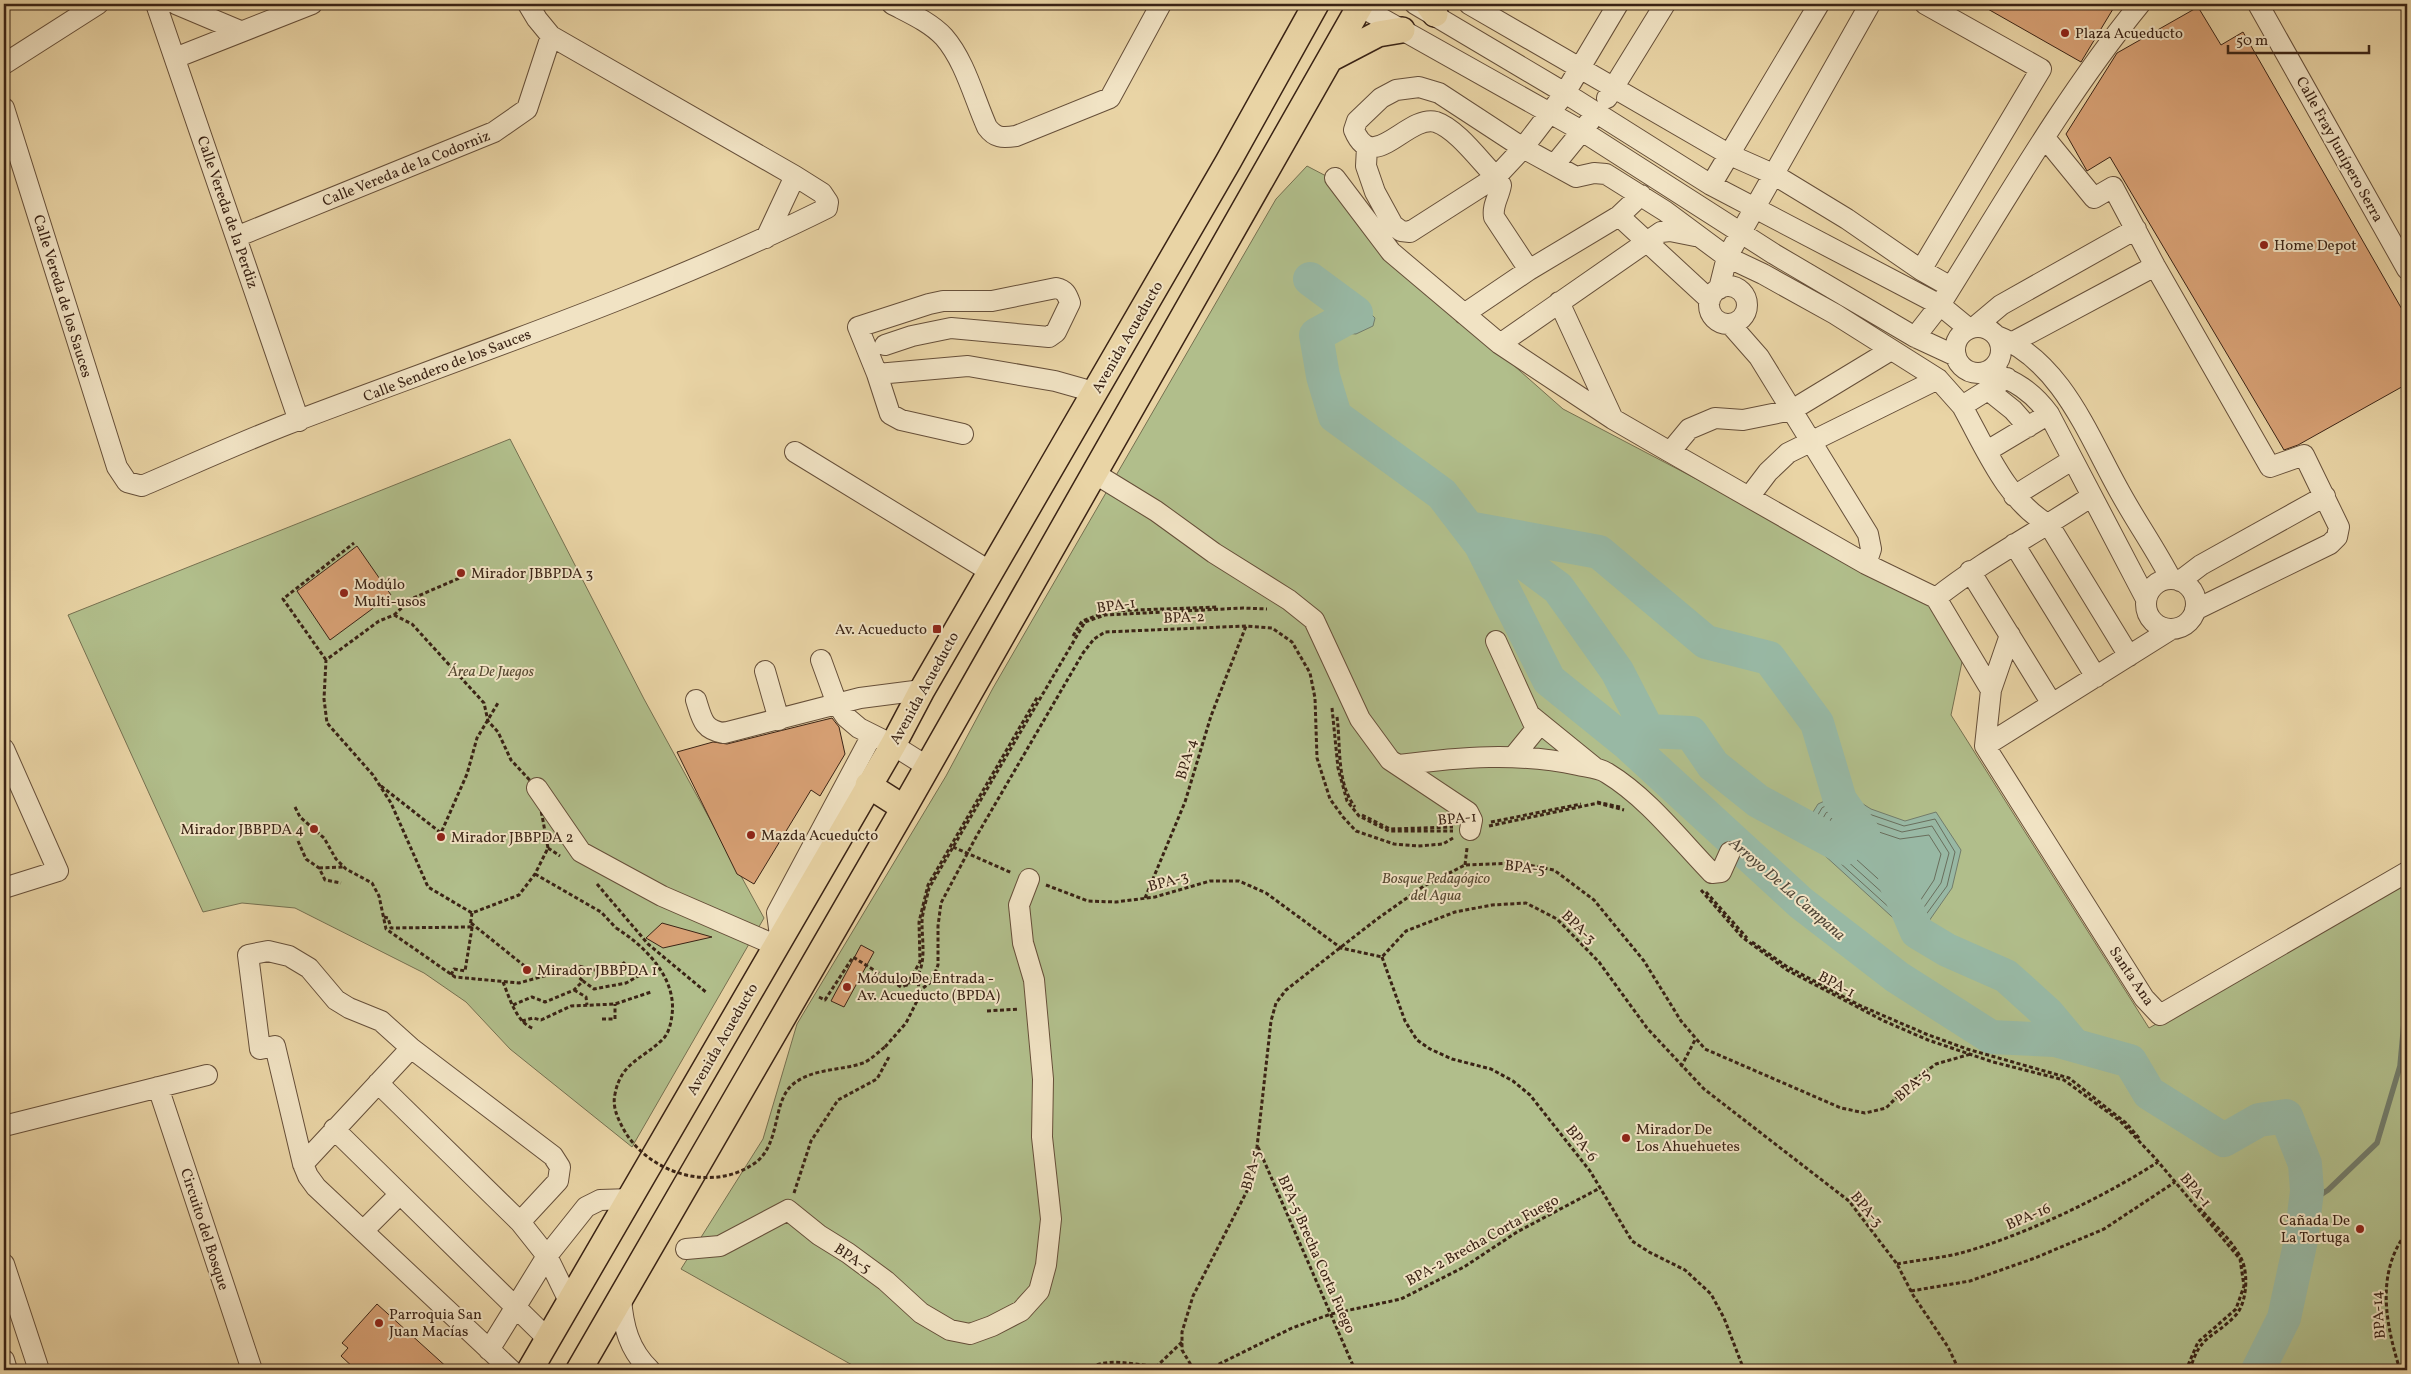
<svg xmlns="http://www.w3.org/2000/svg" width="2411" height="1374" font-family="Vollkorn,serif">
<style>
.green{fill:#b1be8b;stroke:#767050}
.water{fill:#98b8a4;stroke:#727c6b}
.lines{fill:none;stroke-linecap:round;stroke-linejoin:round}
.shore{stroke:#696e5c;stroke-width:1}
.stream{stroke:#727c6b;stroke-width:5.5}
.river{stroke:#98b8a4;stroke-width:34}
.building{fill:#d8a175;stroke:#3a2315}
.minor-casing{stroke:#664f39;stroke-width:22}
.major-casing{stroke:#3a2315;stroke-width:28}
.path{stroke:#3a2315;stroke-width:3;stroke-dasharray:4 2.5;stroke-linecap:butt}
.minor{stroke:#f1e3c4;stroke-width:20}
.major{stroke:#e9d4a5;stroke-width:25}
.path-bridge{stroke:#3a2315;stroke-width:3;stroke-dasharray:4 2.5;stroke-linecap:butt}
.poi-dot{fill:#8f2418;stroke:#f1e3c4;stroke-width:2}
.labels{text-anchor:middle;stroke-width:4;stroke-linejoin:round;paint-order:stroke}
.poi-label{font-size:15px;fill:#3a2315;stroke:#f1e3c4;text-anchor:start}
.street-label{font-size:15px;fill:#3a2315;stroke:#f1e3c4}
.park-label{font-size:15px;font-style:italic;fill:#584a32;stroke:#f1e3c4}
.water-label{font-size:16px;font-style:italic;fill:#524839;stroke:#f1e3c4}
</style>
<rect width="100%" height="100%" fill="#e9d4a5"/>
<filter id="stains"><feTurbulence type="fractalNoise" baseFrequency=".004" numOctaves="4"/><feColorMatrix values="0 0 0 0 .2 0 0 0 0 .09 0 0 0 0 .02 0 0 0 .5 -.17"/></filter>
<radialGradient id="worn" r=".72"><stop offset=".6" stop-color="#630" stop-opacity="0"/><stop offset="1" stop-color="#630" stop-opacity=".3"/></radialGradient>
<!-- green -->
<path class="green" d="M1307,166L1328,177L1383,250L1563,409L1933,603L1963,657L1951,715L2149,1028L2407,884V1370H861L681,1269L763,1139L797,1024L946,776L993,688L1276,199Z
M510,439L644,699L764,918L632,1147L510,1049L466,1002L424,973L295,908L242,903L203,912L68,615Z"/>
<!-- water -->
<path class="water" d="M1357,306L1366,309L1375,318L1373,326L1356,334L1343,333L1341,329C1346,319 1342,309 1357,306Z
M1844,792L1871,809L1905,821L1936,812L1961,850L1952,888L1929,921L1902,926L1800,833L1818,804Z"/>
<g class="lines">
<!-- shore -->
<path class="shore" d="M1357,311L1367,316L1369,322L1356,328H1350L1349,316Z
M1843,798L1869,814L1904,826L1935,819L1955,852L1947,886L1925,916L1903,920L1807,833L1822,808Z
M1843,805L1867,820L1902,832L1932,826L1949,853L1941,883L1922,910L1905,913L1815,832L1826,813Z
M1843,814L1864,827L1900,839L1929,835L1941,854L1934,880L1918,904L1907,905L1825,831L1831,819Z"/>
<!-- stream -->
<path class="stream" d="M2305,1205L2328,1190L2377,1143L2400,1066L2407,990"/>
<!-- river -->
<path class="river" d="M1310,279L1356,313L1316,335L1323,376L1335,416L1442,494L1481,545L1549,680L1627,743L1801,903L1897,977L1991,1037L2055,1040L2130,1061L2149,1093L2224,1140L2259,1120L2286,1116L2305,1164L2307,1191L2301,1240L2284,1318L2258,1370
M1468,528L1599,552L1706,642L1769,658L1817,723L1840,800L1863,833
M1489,532L1516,557L1558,588L1617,671L1648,731L1691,733L1713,765L1758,801L1845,848
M1895,881L1917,932L1947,950L2006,976L2047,1013L2073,1044"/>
</g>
<!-- building -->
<path class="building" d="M1979,4H2116L2081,62Z
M2198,7L2221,45L2243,32L2407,318V384L2298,445L2284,450L2110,157L2087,171L2066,134L2117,53Z
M357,546L391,595L330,640L297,591Z
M832,718L839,727L845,754L820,796L811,790L754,884L737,874L677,752L713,742L727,744Z
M662,923L712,937L663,948L646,938Z
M861,945L874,952L844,1007L831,1001Z
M377,1304L450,1370H356L341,1356L348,1348L342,1343Z"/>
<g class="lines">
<defs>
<path id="minor" d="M156,4L299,421
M176,4L240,31
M892,4C909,13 930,22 944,37C965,61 974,98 987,127C995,138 1002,138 1016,136L1110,98L1161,4
M1356,4L1582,131L1774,254L1915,337L1956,356
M1415,4L1565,93L1711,185L1940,305L1968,328
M1469,4L1730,155L1773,174L1847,219L1921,270L2041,69L1925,4
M1618,4L1565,93L1523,148L1496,177C1480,161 1457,129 1436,122C1407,114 1373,176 1354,130L1357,121L1381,98L1396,90L1419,87L1439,93L1523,148L1576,177L1594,173L1606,174L1665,211L1727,257L1763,274L1835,314L1938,379L1962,406L2007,378
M2258,4L2407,269
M175,58L312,4
M4,64L98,4
M1607,98L1665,4
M4,108L117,467L127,482L142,486C191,465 239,443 288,424C469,355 654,294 827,208L828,202L822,193L795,176L551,36L537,19L528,4
M2045,138L2094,198L2113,187L2155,266L2270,467L2304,455L2339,527L2337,537L2330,544L2195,610
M1367,147L1366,166L1375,192L1393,225L1401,231L1410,232L1496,177L1501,185C1499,197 1492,205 1494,217L1529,270
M1555,164L1590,121
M1335,178L1391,252L1500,344L1613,419L1670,452L1689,429L1715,418L1743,420L1792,410L1891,350
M1711,185L1819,4
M1619,216L1710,300
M236,237L494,132L527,109L551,36
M766,238L795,176
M1921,270L1951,287
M1709 305a19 19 0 1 1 38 0a19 19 0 1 1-38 0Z
M1719,289L1727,257L1870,4
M1559,302L1613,419
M1464,314L1529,270L1619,216L1641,195
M1976,326L2001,305L2136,229
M1955 350a23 23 0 1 1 46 0a23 23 0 1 1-46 0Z
M1997,336C2062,361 2089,438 2121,494C2137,523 2156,550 2171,579
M1915,337L1940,305C2004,203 2064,97 2140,4
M2013,342L2155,266
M1500,344L1661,232L1670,231L1695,236
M885,345L912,336L951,328L1049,337L1056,332L1070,303C1067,294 1065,290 1056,288L992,301H943L929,304L858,327L877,374L968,366L1055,381L1094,392
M1989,371C2015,381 2032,391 2049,414L2146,599
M877,374L890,414L901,420L963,434
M1988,390L2013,410L2028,427
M1962,406C1986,449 2006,500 2049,525L2129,656
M1987,451L2049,414
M795,452L991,572
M1670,452L1866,564L1871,549L1868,534L1759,357L1730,324
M1094,473L1156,511L1214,553L1289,600L1314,620L1360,719L1390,760L1468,812L1472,820L1470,830
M2014,496L2072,460
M1749,497L1768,472L1788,453L1938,379
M2014,544L2096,677
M1866,564L1936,598
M1970,571L2052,704
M2146 604a25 25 0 1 1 50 0a25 25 0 1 1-50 0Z
M2180,581L2201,565L2325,496
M1496,641L1536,729L1514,756
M821,660L837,704L846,717L859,728L893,745L928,767
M765,671L779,720
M1991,690L2010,635
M696,700C702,719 703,730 724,733L860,698L922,690
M1530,715L1594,767
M1985,746L2144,998L2160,1015L2407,872
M1985,746L1991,690L1936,598C1985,559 2040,531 2092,496
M1985,746L2170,630
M4,749L58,871L4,888
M1399,765C1460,757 1518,752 1578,765C1587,767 1600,768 1607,773C1648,798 1679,839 1712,873L1721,872L1730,852
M537,788L581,852L662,896L775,945
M780,936L777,913L872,735
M378,1083L520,1222L547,1256L569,1301
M158,1087L252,1370
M4,1126L207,1075
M334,1129L548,1339
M303,1164L411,1048
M363,1231L400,1194
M686,1249L720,1246L788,1210L819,1235L848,1253L886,1281L921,1313L950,1330L970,1334L992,1326L1021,1311L1039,1291L1046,1265L1051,1219L1042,1137L1043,1079L1034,980L1023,943L1019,905L1029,879
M4,1264L39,1370
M621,1298C623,1326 629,1350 650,1370
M489,1350L547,1256L586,1207L600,1200L631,1199
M4,1360L7,1370
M511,1370L316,1187L308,1176L303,1164L275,1046L260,1049L248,955L268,951L289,956L309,968L336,1000L349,1008L381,1021L411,1048L553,1156L560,1167L558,1181L520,1222"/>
<path id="major" d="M1428,4L1435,14
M1332,58L1378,34L1402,30
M868,785L904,808
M530,1370L893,745L922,690L1228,162L1316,4
M579,1370L904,808L1361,4"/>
</defs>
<!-- minor casing -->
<use href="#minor" class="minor-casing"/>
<!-- major casing -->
<use href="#major" class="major-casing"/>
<!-- path -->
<path class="path" d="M394,615L412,624L484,703L488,721L498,732L511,760L537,788L548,848L535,874L519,895L472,913L428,887L391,803L373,775L327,723L324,699L326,660L379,621Z
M394,615L411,599L462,577
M1073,636L1082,621L1109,611L1218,607
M326,660L283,599L354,543
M1332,708L1338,768L1347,801L1359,816L1389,831H1453
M1337,717C1341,746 1336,782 1355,807
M381,786L441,833L467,774L477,738L498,703
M1597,802L1620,807
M295,807L300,817L324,838L336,859L346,869L372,883L379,896L386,929L455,977L519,983L579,966L602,972L616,970L626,961
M1362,815L1390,829L1453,827
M1491,822L1581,804
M1489,826L1598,803L1624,810
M298,841L306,859L319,868L325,880L341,883
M953,847L1012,873
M548,848L560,856
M1465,865L1467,848
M319,868L344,867
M535,874L601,912L616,928
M597,884L648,944L707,993
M1046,885L1088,901L1116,902L1155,897L1210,881H1239L1266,893L1341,948L1382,957L1406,931L1455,912L1492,905L1526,903L1557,919L1599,962L1647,1028L1704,1089L1849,1201L1897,1264L1913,1295L1948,1347L1959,1370
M1701,890L1742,937L1787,970L1884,1021L1928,1040L1993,1062L2064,1080L2120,1121L2155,1158L2240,1259L2244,1286L2236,1309L2198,1342L2186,1370
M1706,892L1747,938
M1145,898L1185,802L1211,716L1246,626
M384,917L388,918L391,928L470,927L472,913
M471,923L527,968
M1752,942L1786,966L1861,1006L1926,1034L1967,1049L2069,1078L2126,1123L2140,1139
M1382,957L1405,1021L1417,1040L1430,1049L1452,1059L1491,1069L1513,1081L1530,1095L1590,1171L1632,1241L1649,1252L1685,1270L1711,1294L1724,1318L1744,1370
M570,969L583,981
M451,975L454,969L465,971L472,928L470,927
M503,982C510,999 516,1022 534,1029
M906,986L920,962L919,922L928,885L1038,696
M574,990L586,997L587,1005
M918,992L932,981L938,965V926L941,903L976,837L1083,653L1094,639L1105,632L1246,626L1272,628L1292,642L1310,673L1315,698L1317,758L1330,799L1343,817L1356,831L1394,844L1418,846L1443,844L1453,838
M819,997L825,1000L853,957L901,987C930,979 922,946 922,923C922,912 927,899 929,888L1085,622L1105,615L1243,608L1267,609
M513,1005L532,997L545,1002L574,990L583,981L594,989L626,983L642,974
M987,1011L1019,1009
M602,1019H615V1004
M522,1021L533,1018L541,1020L571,1006L615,1004L651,992
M885,1047L906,1023L918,999L919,975
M1681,1067L1696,1038
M1258,1147L1355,1370
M794,1193L811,1141L838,1100L877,1079L889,1057
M1897,1264C1918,1260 1941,1258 1961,1253C2025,1235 2102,1198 2158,1162
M1911,1291L1970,1281L2035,1258L2104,1229L2175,1182
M1085,1370C1110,1356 1129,1365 1157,1366L1182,1342
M1194,1370L1182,1350V1332L1193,1296L1248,1189L1257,1147L1271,1021L1276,1003L1286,990L1377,919L1424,886L1465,865L1519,863L1554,870L1594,900L1644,961L1681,1021L1705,1049L1841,1108L1865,1113L1886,1108L1914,1080L1936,1064L1971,1054
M1207,1370L1292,1328L1331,1314L1401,1299L1464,1267L1517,1232L1600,1188
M2190,1370C2200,1334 2213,1339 2235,1316C2247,1304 2249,1273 2241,1258C2232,1240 2213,1224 2200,1208
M2400,1370C2386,1325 2375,1273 2407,1232"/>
<!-- minor -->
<use href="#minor" class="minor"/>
<!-- major -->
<use href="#major" class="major"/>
<!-- path-bridge -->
<path class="path-bridge" d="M616,928C645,946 677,978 672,1015C671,1023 669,1033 663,1039C643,1059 621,1062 615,1094C612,1107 618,1119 624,1130C649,1174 713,1193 755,1163C781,1144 772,1103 792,1085C812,1068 840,1071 863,1063C871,1060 878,1052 885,1047"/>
</g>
<!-- markers -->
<g class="poi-dot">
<circle cx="2065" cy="33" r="5"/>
<circle cx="2264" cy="245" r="5"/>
<circle cx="461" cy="573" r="5"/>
<circle cx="344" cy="593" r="5"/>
<rect x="932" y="624" width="10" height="10" rx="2.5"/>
<circle cx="314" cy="829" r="5"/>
<circle cx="751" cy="835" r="5"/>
<circle cx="441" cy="837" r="5"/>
<circle cx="527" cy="970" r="5"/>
<circle cx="847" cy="987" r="5"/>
<circle cx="1626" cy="1138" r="5"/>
<circle cx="2360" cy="1229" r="5"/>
<circle cx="379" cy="1323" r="5"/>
</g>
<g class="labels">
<!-- poi labels -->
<g class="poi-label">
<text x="2075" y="38">Plaza Acueducto</text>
<text x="2274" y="250">Home Depot</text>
<text x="471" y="578">Mirador JBBPDA 3</text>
<text x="354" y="589">Modúlo<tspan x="354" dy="17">Multi-usos</tspan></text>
<text x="927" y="634" text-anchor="end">Av. Acueducto</text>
<text x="304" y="834" text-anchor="end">Mirador JBBPDA 4</text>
<text x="761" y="840">Mazda Acueducto</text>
<text x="451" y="842">Mirador JBBPDA 2</text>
<text x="537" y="975">Mirador JBBPDA 1</text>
<text x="857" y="983">Módulo De Entrada -<tspan x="857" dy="17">Av. Acueducto (BPDA)</tspan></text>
<text x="1636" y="1134">Mirador De<tspan x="1636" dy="17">Los Ahuehuetes</tspan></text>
<text x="2350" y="1225" text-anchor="end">Cañada De<tspan x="2350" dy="17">La Tortuga</tspan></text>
<text x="389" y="1319">Parroquia San<tspan x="389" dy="17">Juan Macías</tspan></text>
</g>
<!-- street labels -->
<g class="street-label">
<text transform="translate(2340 149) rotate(61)" y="5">Calle Fray Junípero Serra</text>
<text transform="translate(406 168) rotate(-22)" y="5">Calle Vereda de la Codorniz</text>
<text transform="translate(228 212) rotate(71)" y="5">Calle Vereda de la Perdiz</text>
<text transform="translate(63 296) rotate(73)" y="5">Calle Vereda de los Sauces</text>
<text transform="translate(1127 337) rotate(-60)" y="5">Avenida Acueducto</text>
<text transform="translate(447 365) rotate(-21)" y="5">Calle Sendero de los Sauces</text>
<text transform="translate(1116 605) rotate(-8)" y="5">BPA-1</text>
<text transform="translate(1184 617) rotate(-2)" y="5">BPA-2</text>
<text transform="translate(924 688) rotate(-61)" y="5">Avenida Acueducto</text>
<text transform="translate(1186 759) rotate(-74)" y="5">BPA-4</text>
<text transform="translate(1457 818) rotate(-5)" y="5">BPA-1</text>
<text transform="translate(1525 867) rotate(6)" y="5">BPA-5</text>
<text transform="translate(1168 881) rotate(-15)" y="5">BPA-3</text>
<text transform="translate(1579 927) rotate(44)" y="5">BPA-3</text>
<text transform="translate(2132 976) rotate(56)" y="5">Santa Ana</text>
<text transform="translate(1837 984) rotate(28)" y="5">BPA-1</text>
<text transform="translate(722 1039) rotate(-60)" y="5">Avenida Acueducto</text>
<text transform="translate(1912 1085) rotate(-41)" y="5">BPA-5</text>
<text transform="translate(1582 1143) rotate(52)" y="5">BPA-6</text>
<text transform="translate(1251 1170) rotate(-75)" y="5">BPA-5</text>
<text transform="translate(2196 1190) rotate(50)" y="5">BPA-1</text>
<text transform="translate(1867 1209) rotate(50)" y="5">BPA-3</text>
<text transform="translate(2028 1216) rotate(-23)" y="5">BPA-16</text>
<text transform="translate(205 1229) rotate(72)" y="5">Circuito del Bosque</text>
<text transform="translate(1482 1240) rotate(-29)" y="5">BPA-2 Brecha Corta Fuego</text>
<text transform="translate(1317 1254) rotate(66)" y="5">BPA-5 Brecha Corta Fuego</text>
<text transform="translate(853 1258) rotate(34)" y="5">BPA-5</text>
<text transform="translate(2378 1315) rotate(-95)" y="5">BPA-14</text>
</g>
<!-- park labels -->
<g class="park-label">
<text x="491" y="676">Área De Juegos</text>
<text x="1436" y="883">Bosque Pedagógico<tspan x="1436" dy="17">del Agua</tspan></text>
</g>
<!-- water labels -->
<g class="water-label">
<text transform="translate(1788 888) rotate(41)" y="6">Arroyo De La Campana</text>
</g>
</g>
<!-- margin -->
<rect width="2411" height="1374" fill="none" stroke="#e9d4a5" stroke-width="20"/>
<rect x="5" y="5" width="2401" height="1364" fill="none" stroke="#3a2315" stroke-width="2.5"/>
<rect x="10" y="10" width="2391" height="1354" fill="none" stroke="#3a2315"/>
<!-- scale -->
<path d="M2228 45v8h141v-8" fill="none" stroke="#3a2315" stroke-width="2.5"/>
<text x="2236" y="45" font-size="15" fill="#3a2315" stroke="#f1e3c4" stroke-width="4" paint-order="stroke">50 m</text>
<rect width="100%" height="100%" filter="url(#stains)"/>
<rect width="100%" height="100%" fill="url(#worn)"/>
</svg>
